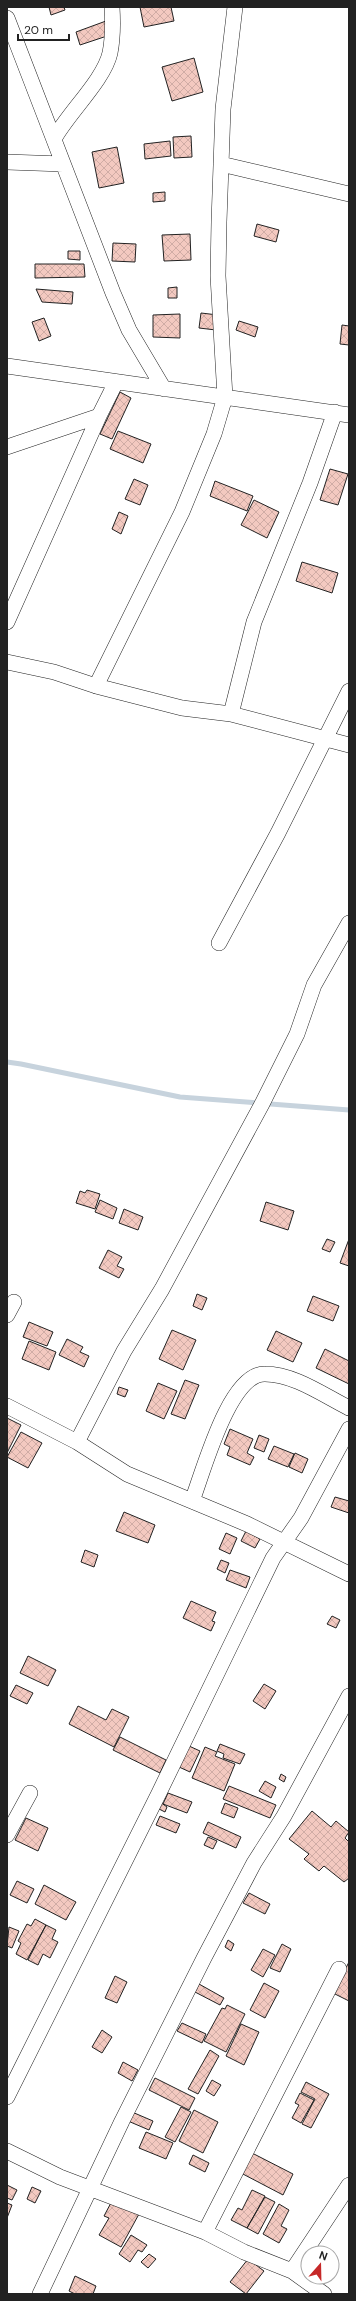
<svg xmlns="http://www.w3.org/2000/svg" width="356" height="2301" font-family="'DM Sans',sans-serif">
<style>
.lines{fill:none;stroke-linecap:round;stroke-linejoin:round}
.stream{stroke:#c7d3dd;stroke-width:5}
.building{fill:url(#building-cross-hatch);stroke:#222}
.minor-casing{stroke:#222;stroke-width:16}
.minor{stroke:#fff;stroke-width:15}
</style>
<defs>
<pattern id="building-cross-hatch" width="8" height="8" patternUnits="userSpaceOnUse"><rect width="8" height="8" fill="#f3c9c0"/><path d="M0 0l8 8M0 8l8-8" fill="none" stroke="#d0aca5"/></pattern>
</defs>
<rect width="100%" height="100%" fill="#fff"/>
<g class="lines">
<!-- stream -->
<path class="stream" d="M7,1062L21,1064L180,1097L349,1110"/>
</g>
<!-- building -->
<path class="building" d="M49,7H64L65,10L51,15Z
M140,7H171L174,21L144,27Z
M106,21L110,35L80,45L76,32Z
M194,58L203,92L172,101L162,67Z
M191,136L192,157L174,158L173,137Z
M170,141L171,156L145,159L144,144Z
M117,147L124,183L99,188L92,152Z
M165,192V201L153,202V193Z
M257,224L279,230L276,242L254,236Z
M190,234L191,260L164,261L162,235Z
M113,243L136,244L135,262L112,261Z
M68,251H80V260L68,259Z
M35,264H84L85,277L35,278Z
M177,287V298H168V288Z
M36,289L73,292L72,304L42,302Z
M201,313L218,315L216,330L199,328Z
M180,314V338L153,337V315Z
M44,318L51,336L39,341L32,322Z
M239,321L258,327L255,337L236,330Z
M342,325L349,326V345L340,344Z
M120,392L131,398L112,439L100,434Z
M118,431L151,444L143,463L110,449Z
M330,469L348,474L338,505L320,500Z
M134,479L148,485L140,505L125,499Z
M215,481L253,496L247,511L210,496Z
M254,500L279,512L267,538L241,525Z
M119,512L128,516L121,534L112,529Z
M302,562L338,573L332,593L296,581Z
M87,1190L100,1194L95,1209L76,1203L80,1191L85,1193Z
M100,1200L117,1208L113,1219L95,1212Z
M266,1202L294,1211L288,1230L260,1221Z
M124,1209L143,1217L138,1230L119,1223Z
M327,1239L335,1242L330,1252L322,1249Z
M349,1239V1266L340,1263Z
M108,1250L122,1257L117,1266L124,1269L119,1278L99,1268Z
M197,1294L207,1298L202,1310L193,1306Z
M313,1296L339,1306L333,1321L307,1311Z
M29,1322L53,1332L47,1346L23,1337Z
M172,1330L196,1340L183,1370L159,1359Z
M276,1331L302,1343L293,1362L267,1350Z
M67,1339L83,1347L80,1352L89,1356L84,1367L59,1355Z
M29,1341L56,1352L49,1370L22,1359Z
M325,1349L349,1361V1384L316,1368Z
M185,1380L199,1385L185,1419L171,1414Z
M158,1383L177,1391L164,1419L146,1411Z
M119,1387L128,1390L125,1397L117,1394Z
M7,1418L21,1425L7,1453Z
M230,1429L253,1439L247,1453L254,1457L250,1465L227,1455L230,1447L224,1444Z
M21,1432L42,1443L28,1468L7,1457Z
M259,1435L269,1439L264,1452L254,1448Z
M274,1446L294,1454L288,1467L268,1459Z
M295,1453L308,1459L302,1473L289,1467Z
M335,1497L349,1501V1513L331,1507Z
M124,1512L155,1525L148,1543L116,1531Z
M246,1531L260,1539L255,1548L241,1541Z
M226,1533L237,1538L230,1554L219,1549Z
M85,1550L98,1555L94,1567L81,1562Z
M221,1560L229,1563L225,1573L217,1569Z
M230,1570L250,1577L246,1588L226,1580Z
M191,1601L216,1612L212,1621L215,1622L211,1631L183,1618Z
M332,1616L340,1620L336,1628L327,1624Z
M28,1656L56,1670L48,1686L20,1673Z
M264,1684L276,1691L265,1709L253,1701Z
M16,1685L33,1693L27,1704L10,1696Z
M78,1706L106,1720L112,1709L129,1717L114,1747L69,1724Z
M120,1737L166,1760L160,1773L113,1750Z
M220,1744L245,1754L240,1764L223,1758L224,1754L217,1751Z
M189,1746L200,1751L190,1772L179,1767Z
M205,1747L217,1752L215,1756L235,1764L224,1791L192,1778Z
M281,1774L286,1777L284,1782L279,1779Z
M265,1781L276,1787L271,1798L259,1791Z
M229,1786L276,1805L270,1818L223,1799Z
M168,1793L192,1802L187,1813L163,1804Z
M160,1802L167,1807L165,1812L157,1808Z
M225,1803L238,1808L234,1818L221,1813Z
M312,1811L331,1827L336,1821L349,1832L345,1838L349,1842V1878L344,1882L324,1866L319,1871L304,1859L309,1854L289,1839Z
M160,1816L180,1824L176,1833L156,1825Z
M26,1818L48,1828L38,1851L15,1840Z
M208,1822L241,1837L236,1848L203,1833Z
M208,1837L217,1841L213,1849L204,1845Z
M17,1881L34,1889L27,1903L10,1895Z
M44,1885L76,1902L66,1920L35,1904Z
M249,1893L270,1904L265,1914L243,1903Z
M35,1919L46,1925L27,1960L16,1954L21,1943L18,1941L27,1924L31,1926Z
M46,1925L56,1930L52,1939L58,1942L50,1958L43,1954L38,1965L28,1960Z
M9,1927L19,1931L12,1948L7,1946Z
M228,1940L234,1944L231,1951L225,1947Z
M282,1944L291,1949L280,1972L270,1968Z
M263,1949L275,1955L263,1977L251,1970Z
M349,1962V2001L333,1993Z
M115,1976L127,1982L117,2003L105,1998Z
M264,1983L279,1991L265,2018L250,2010Z
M199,1984L224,1998L220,2005L195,1992Z
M227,2005L245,2014L226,2052L204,2041L222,2008L225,2009Z
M182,2023L206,2034L202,2043L177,2031Z
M241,2024L259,2032L244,2065L226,2056Z
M102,2030L112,2037L102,2053L92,2047Z
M210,2050L219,2056L198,2094L188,2089Z
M123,2062L138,2070L132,2081L118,2073Z
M155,2078L195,2098L189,2110L149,2090Z
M212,2080L221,2085L214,2096L206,2091Z
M306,2082L329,2094L311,2128L302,2124L315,2099L301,2092Z
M300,2093L314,2100L301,2123L292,2118L299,2105L295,2103Z
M181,2107L191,2112L175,2142L165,2137Z
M194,2110L218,2122L203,2153L179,2141Z
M132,2112L153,2121L149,2130L128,2121Z
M146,2132L173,2143L166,2159L139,2148Z
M252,2153L293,2174L283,2195L241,2173Z
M193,2155L209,2163L205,2172L189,2164Z
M7,2185L17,2190L12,2200L7,2198Z
M32,2187L41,2191L35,2203L27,2199Z
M252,2190L265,2196L247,2228L231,2220L238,2208L242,2210Z
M265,2197L275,2202L258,2234L247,2228Z
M113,2199L139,2214L121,2247L99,2235L109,2218L104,2216Z
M7,2203L12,2205L7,2218Z
M279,2204L289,2210L281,2226L287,2229L279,2243L263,2234Z
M131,2235L147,2245L142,2252L138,2250L130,2262L119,2254Z
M149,2254L156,2259L148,2268L141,2262Z
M332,2258L338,2263L333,2270L332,2269Z
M248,2259L264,2271L246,2294L230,2282Z
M75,2276L96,2286L93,2294H75L69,2291Z"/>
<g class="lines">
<defs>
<path id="minor" d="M7,18L113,293L129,330L164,389
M54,139C68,113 104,80 110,53C113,38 113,23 112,7
M7,162L63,164
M221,164L349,194
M7,366L349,415
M7,447L99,416L116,382
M7,622L99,416
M7,662L54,672L96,686L182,708L231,714L349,745
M96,686L182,512L214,434L225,397L218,276L219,222L223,109L235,7
M231,714L254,622L310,483L335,412
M219,943L278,833L349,691
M7,1315L14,1302
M7,1406L77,1442L127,1474L247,1524L349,1574
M77,1442L124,1351L162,1289L262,1104L297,1034L314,985L349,923
M192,1501C203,1473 229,1373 265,1374C294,1374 323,1395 349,1408
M7,1835L30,1793
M7,2097L159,1793L273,1558L301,1518L349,1429
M7,2151L60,2177L205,2232L244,2252L292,2271L324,2294
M205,2232L339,1969
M292,2271L349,2185
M40,2294L122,2121L204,1958L254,1863L284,1816L349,1696"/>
</defs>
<!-- minor casing -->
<use href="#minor" class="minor-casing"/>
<!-- minor -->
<use href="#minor" class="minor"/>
</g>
<!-- border -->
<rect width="356" height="2301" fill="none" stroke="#222222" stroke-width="16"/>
<!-- north arrow -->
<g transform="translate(320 2265) rotate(20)"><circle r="19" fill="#ffffff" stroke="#a7a7a7"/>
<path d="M0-3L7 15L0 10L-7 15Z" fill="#c62828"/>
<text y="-6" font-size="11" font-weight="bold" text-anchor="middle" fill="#222222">N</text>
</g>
<!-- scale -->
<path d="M18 34v6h51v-6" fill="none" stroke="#222222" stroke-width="2"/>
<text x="24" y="34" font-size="12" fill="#222222" stroke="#ffffff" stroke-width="3" paint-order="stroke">20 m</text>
</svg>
